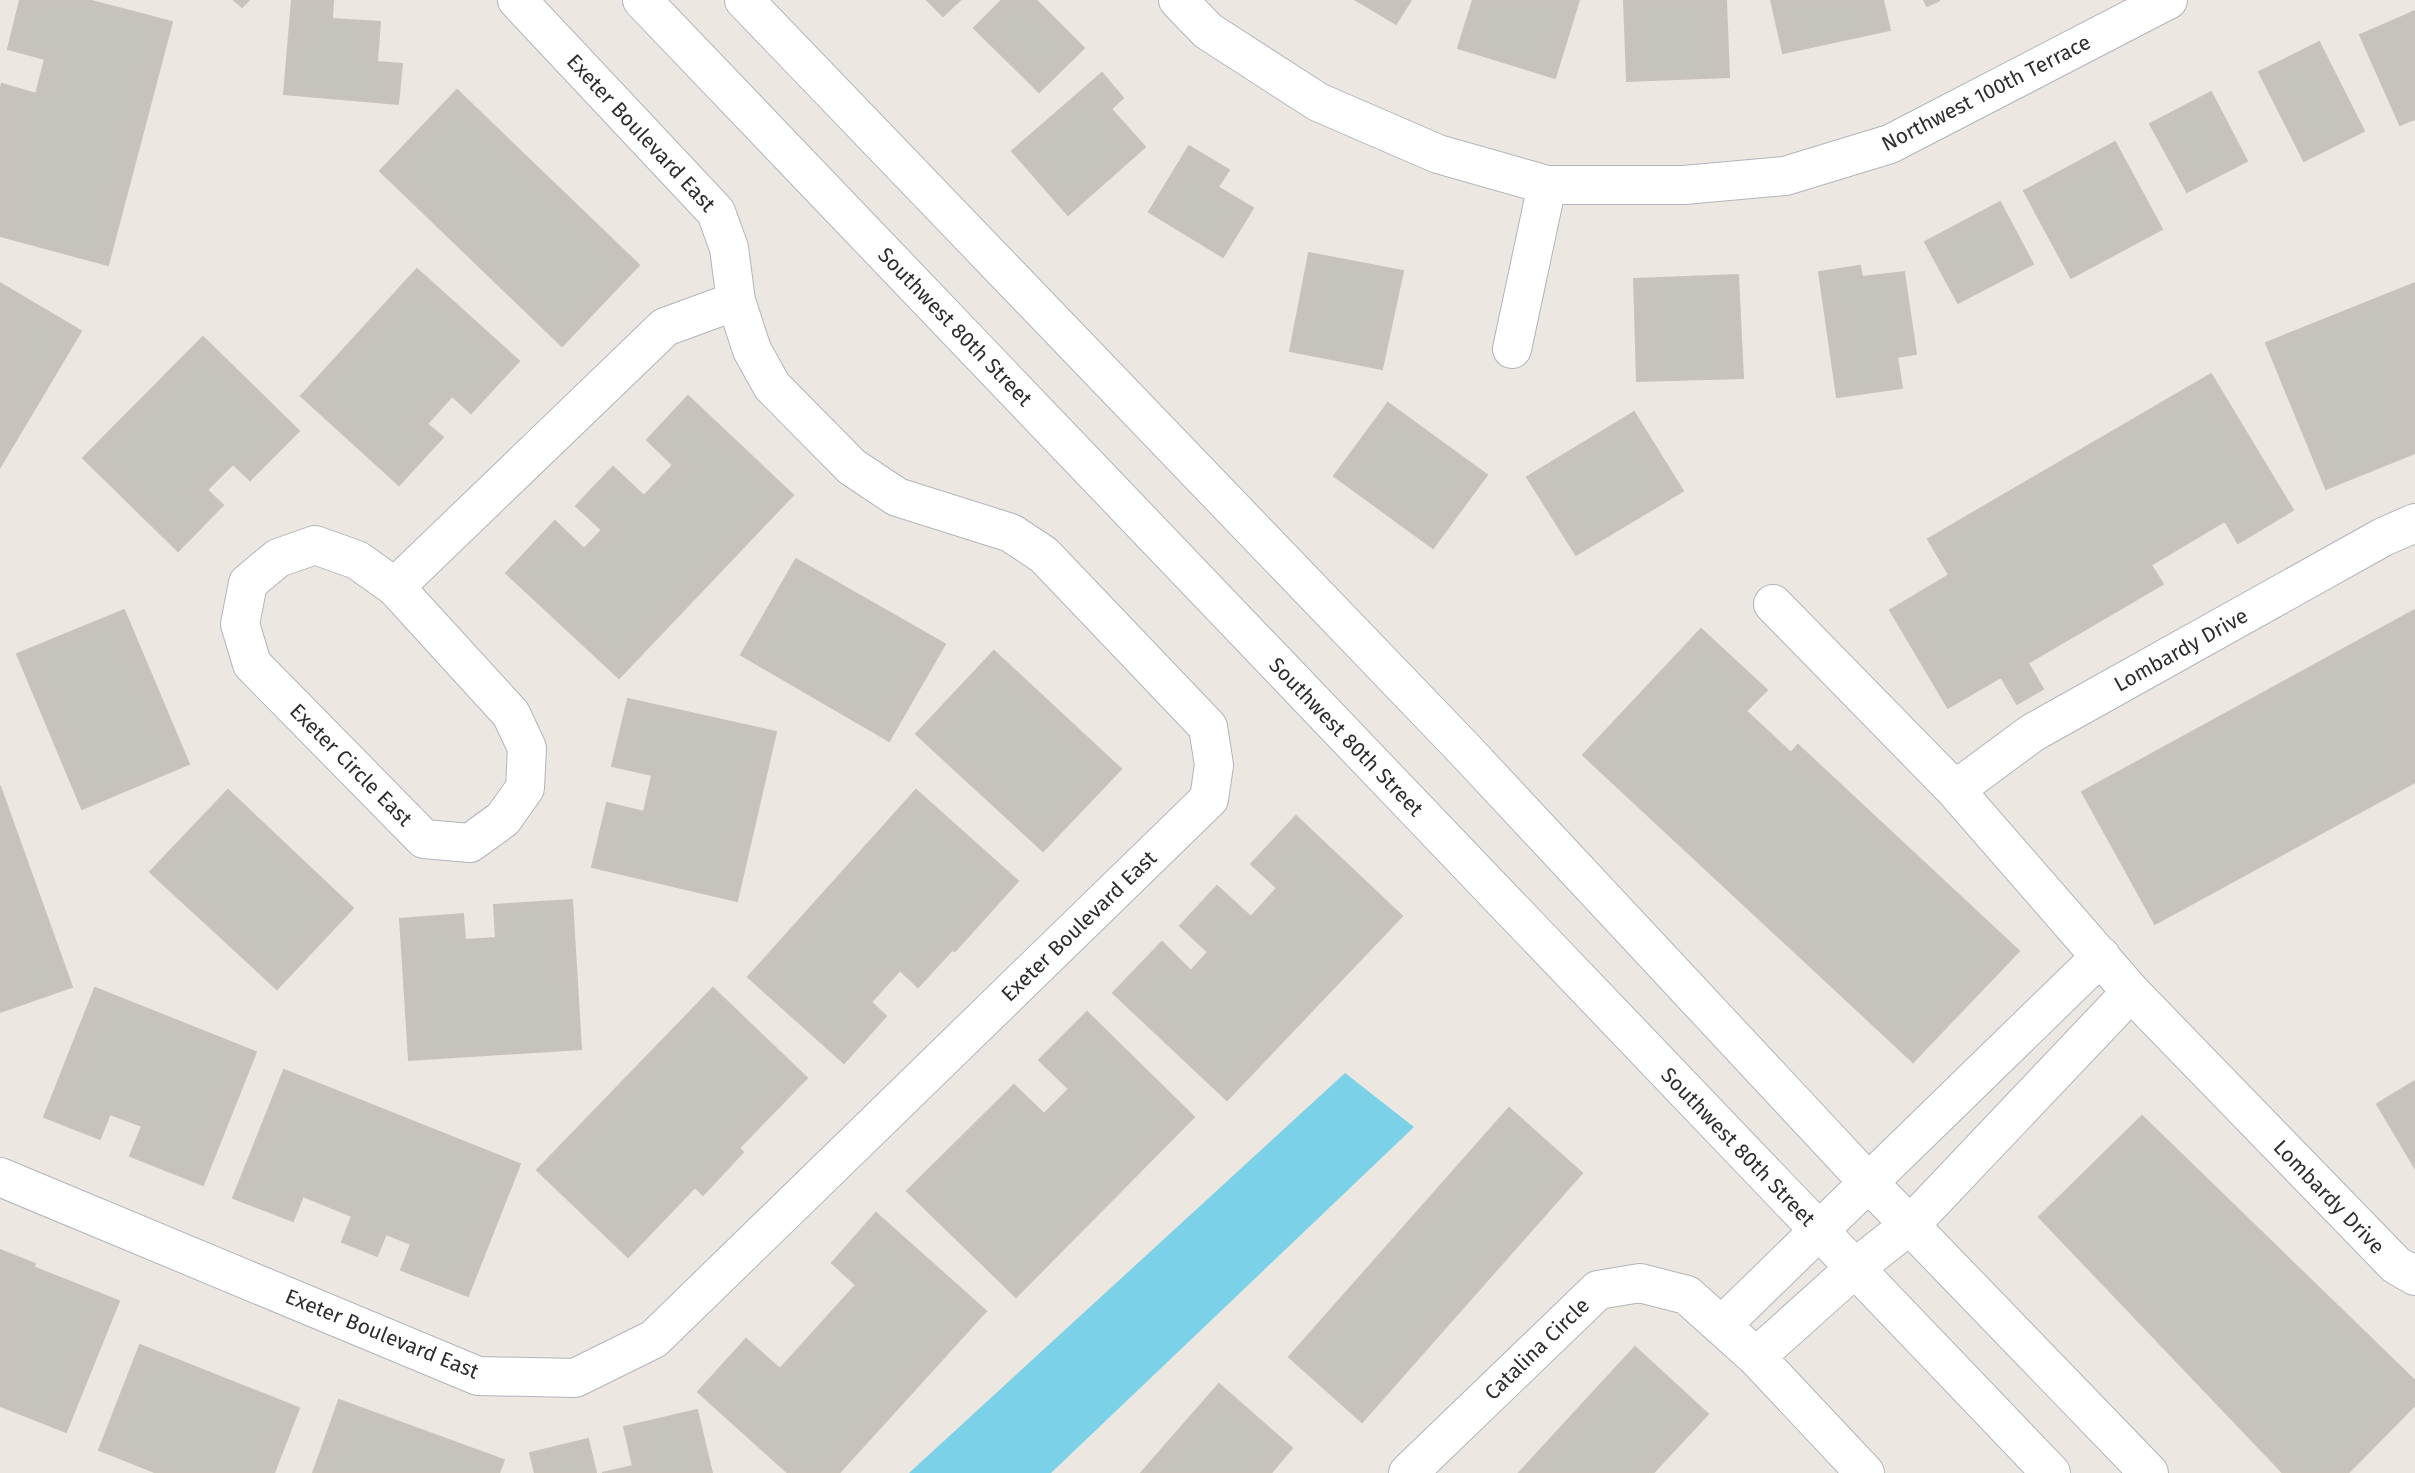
<svg xmlns="http://www.w3.org/2000/svg" width="2415" height="1473" font-family="'Fira Sans',sans-serif">
<style>
.water{fill:#7bd2e8}
.building{fill:#c6c2bc;stroke:#c9c3ba;stroke-width:2}
.lines{fill:none;stroke-linecap:round;stroke-linejoin:round}
.minor-casing{stroke:#b1b4bc;stroke-width:40}
.minor{stroke:#fff;stroke-width:38}
.labels{text-anchor:middle;stroke-width:5;stroke-linejoin:round;paint-order:stroke}
.street-label{font-size:21px;fill:#2d2d2d;stroke:#fff}
</style>
<rect width="100%" height="100%" fill="#ede7e1"/>
<!-- water -->
<path class="water" d="M1345,1073L1414,1127L1051,1473H909Z"/>
<!-- building -->
<path class="building" d="M20,0H88L172,22L108,265L0,236V90L2,84L36,94L45,59L8,49Z
M234,0H249L242,7Z
M292,0H333L332,19L380,22L377,62L402,64L398,104L284,94Z
M927,0H960L943,16Z
M1002,0H1036L1084,48L1039,92L974,28Z
M1356,0H1411L1396,24Z
M1473,0H1579L1555,78L1458,48Z
M1624,0H1726L1729,77L1627,81Z
M1771,0H1883L1890,30L1783,53Z
M1924,0H1940L1927,6Z
M2415,11V119L2400,125L2360,35Z
M2319,42L2364,131L2304,161L2259,72Z
M1102,73L1123,98L1111,109L1145,147L1068,215L1012,151Z
M457,90L639,265L562,346L380,171Z
M2211,92L2247,161L2187,192L2150,124Z
M2115,142L2162,229L2071,278L2024,191Z
M1189,146L1229,170L1218,187L1253,208L1223,257L1149,212Z
M2000,202L2033,264L1958,303L1925,242Z
M1309,253L1403,271L1382,369L1290,351Z
M1860,266L1862,277L1904,272L1916,354L1897,357L1902,388L1837,397L1819,272Z
M417,269L519,361L471,413L452,396L427,424L443,437L399,485L301,396Z
M1738,275L1743,378L1637,381L1634,279Z
M0,283L81,331L0,467Z
M2415,283V453L2326,489L2266,343Z
M203,337L299,431L250,480L233,464L207,490L223,505L178,551L83,458Z
M2211,374L2293,510L2238,543L2225,521L2151,565L2163,584L2028,663L2043,689L2017,704L2001,677L1948,708L1890,610L1949,575L1928,539Z
M688,396L793,495L619,678L506,573L555,521L584,549L602,530L576,506L613,467L644,496L673,465L647,440Z
M1388,403L1487,475L1433,548L1334,476Z
M1634,412L1683,491L1576,555L1527,477Z
M796,559L945,644L889,741L741,655Z
M124,610L189,764L82,809L17,654Z
M2415,610V782L2155,924L2082,792Z
M1701,629L1767,690L1746,711L1791,753L1798,745L2019,951L1913,1062L1583,755Z
M994,651L1121,769L1043,851L916,734Z
M628,699L776,732L737,901L592,867L607,803L644,812L652,775L612,766Z
M0,786L72,987L0,1012Z
M228,790L353,908L277,989L150,872Z
M916,790L1018,881L955,951L952,950L918,987L900,970L871,1002L886,1016L844,1063L748,977Z
M1296,816L1402,916L1227,1100L1113,993L1162,942L1191,971L1208,952L1180,926L1217,886L1251,917L1277,888L1251,864Z
M572,900L581,1049L409,1060L400,919L463,914L465,940L496,938L494,905Z
M95,988L256,1052L203,1185L130,1156L142,1126L110,1114L100,1139L44,1117Z
M713,988L807,1078L739,1148L743,1152L703,1195L695,1187L628,1257L537,1170Z
M1087,1012L1194,1117L1016,1297L907,1191L1014,1085L1044,1114L1069,1089L1039,1060Z
M284,1070L520,1164L468,1296L401,1270L411,1244L386,1234L377,1256L342,1242L352,1216L303,1196L293,1221L233,1198Z
M2415,1081V1168L2377,1104Z
M1509,1108L1582,1173L1362,1422L1289,1357Z
M2142,1116L2415,1381V1405L2348,1473H2283L2039,1217Z
M876,1213L986,1311L839,1473H788L698,1392L746,1339L780,1369L856,1285L832,1263Z
M0,1250L35,1264L33,1267L119,1301L66,1432L0,1406Z
M140,1345L299,1408L274,1473H157L99,1450Z
M1635,1347L1708,1414L1653,1473H1519Z
M1219,1384L1292,1448L1271,1473H1141Z
M339,1400L504,1460L499,1473H313Z
M697,1410L712,1473H602L633,1466L624,1427Z
M588,1439L596,1473H535L530,1453Z"/>
<g class="lines">
<defs>
<path id="minor" d="M642,0L2051,1473
M744,0L1465,750L1869,1183L2149,1473
M1178,0L1208,31L1318,102L1438,154L1547,185H1684L1785,176L1890,144L2168,0
M1512,349L1547,185
M395,587L357,560L315,545L278,558L248,583L240,624L252,664L424,839L470,843L503,819L525,788L527,748L511,714L395,587L665,327L736,301
M1773,604L1955,790L2131,992L2396,1265L2415,1276
M1955,790L2032,733L2383,537L2415,523
M0,1177L478,1376L575,1378L654,1339L1209,799L1214,765L1208,727L1044,555L1011,533L897,497L852,467L772,386L752,350L736,301L729,248L716,212L517,0
M1721,1326L2101,956
M1756,1357L1855,1268L1911,1224L2131,992
M1408,1473L1598,1290L1640,1283L1687,1295L1756,1357L1865,1473"/>
</defs>
<!-- minor casing -->
<use href="#minor" class="minor-casing"/>
<!-- minor -->
<use href="#minor" class="minor"/>
</g>
<g class="labels">
<!-- street labels -->
<g class="street-label">
<text transform="translate(1986 93) rotate(-27)" y="7">Northwest 100th Terrace</text>
<text transform="translate(641 133) rotate(47)" y="7">Exeter Boulevard East</text>
<text transform="translate(955 327) rotate(46)" y="7">Southwest 80th Street</text>
<text transform="translate(2181 650) rotate(-29)" y="7">Lombardy Drive</text>
<text transform="translate(1346 737) rotate(46)" y="7">Southwest 80th Street</text>
<text transform="translate(351 765) rotate(45)" y="7">Exeter Circle East</text>
<text transform="translate(1079 926) rotate(-44)" y="7">Exeter Boulevard East</text>
<text transform="translate(1738 1147) rotate(46)" y="7">Southwest 80th Street</text>
<text transform="translate(2329 1197) rotate(46)" y="7">Lombardy Drive</text>
<text transform="translate(382 1334) rotate(22)" y="7">Exeter Boulevard East</text>
<text transform="translate(1537 1349) rotate(-44)" y="7">Catalina Circle</text>
</g>
</g>
</svg>
